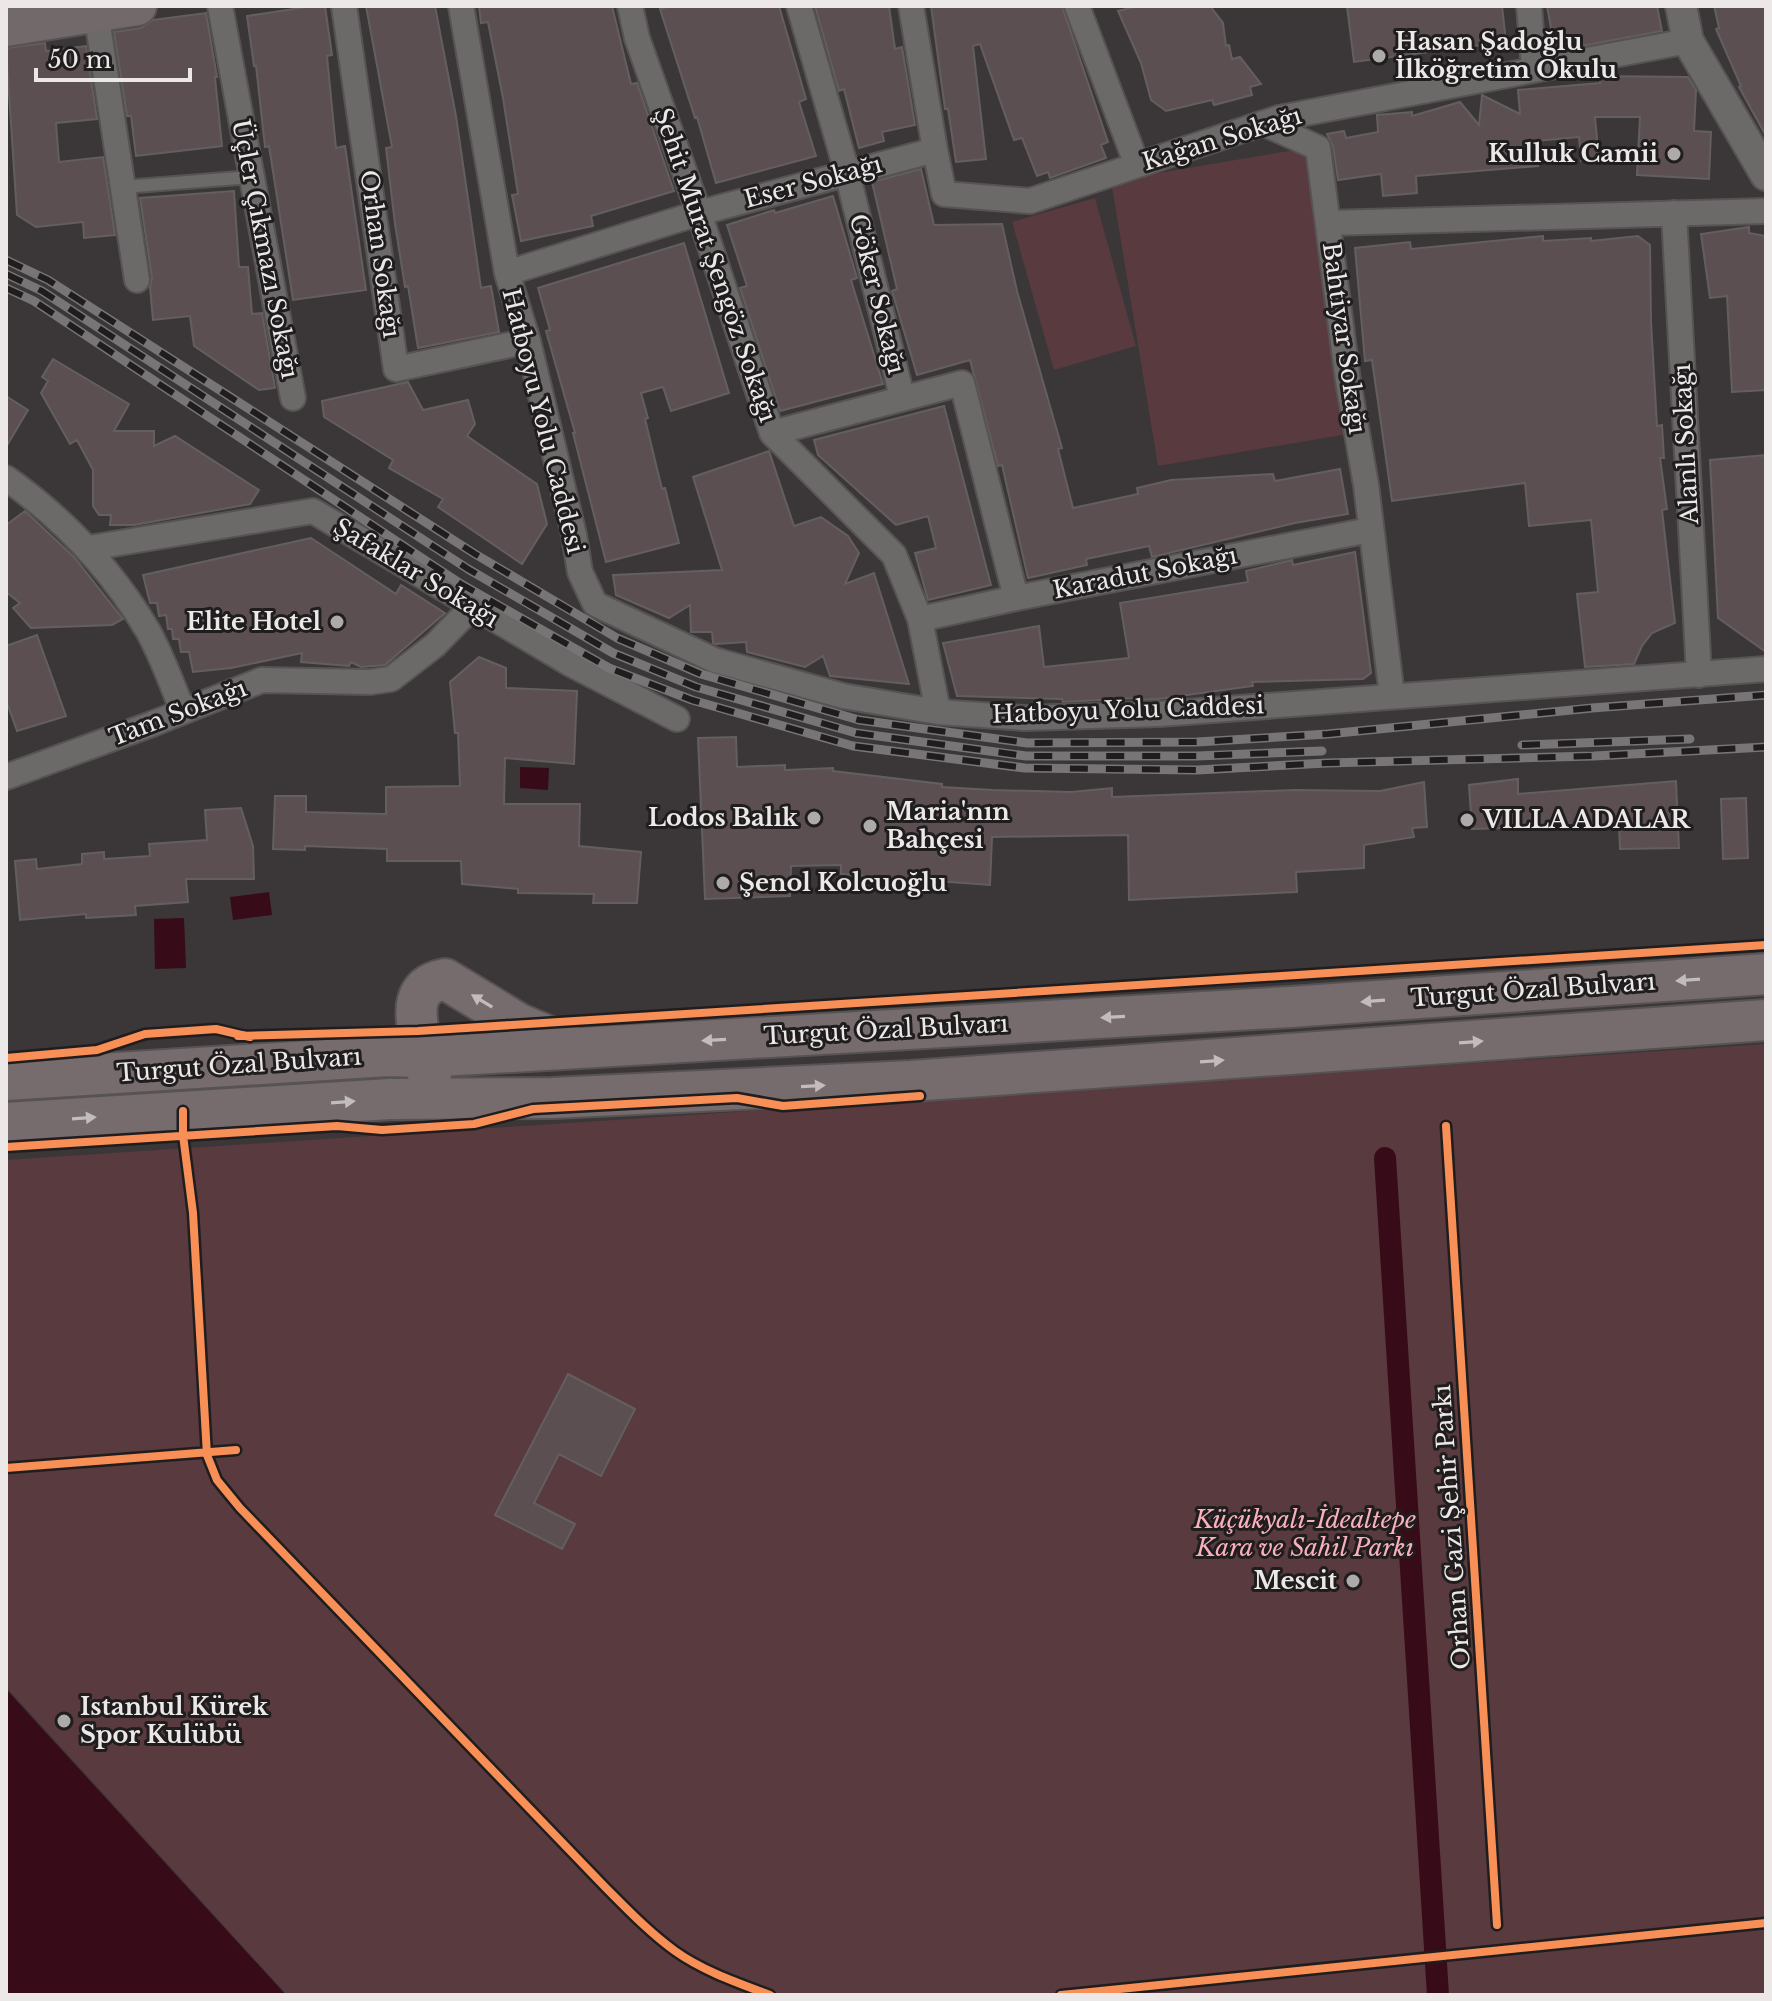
<svg xmlns="http://www.w3.org/2000/svg" width="1772" height="2001" font-family="'Libre Baskerville',serif">
<style>
.green{fill:#583a3f}
.water{fill:#380b18}
.lines{fill:none;stroke-linecap:round;stroke-linejoin:round}
.canal{stroke:#380b18;stroke-width:22}
.building{fill:#5c4f51;stroke:#635f60;stroke-width:2}
.service-casing{stroke:#575354;stroke-width:16}
.minor-casing{stroke:#575354;stroke-width:28}
.tertiary-casing{stroke:#575354;stroke-width:34}
.primary-casing{stroke:#575354;stroke-width:42}
.trunk-casing{stroke:#575354;stroke-width:44}
.service{stroke:#6c6969;stroke-width:12}
.minor{stroke:#6c6969;stroke-width:24}
.tertiary{stroke:#6c6969;stroke-width:30}
.primary{stroke:#71696a;stroke-width:38}
.trunk{stroke:#766b6d;stroke-width:40}
.rail-casing{stroke:#777575;stroke-width:9}
.rail{stroke:#201d1e;stroke-width:6;stroke-dasharray:18;stroke-linecap:butt}
.cycleway-casing{stroke:#201d1e;stroke-width:13}
.cycleway{stroke:#f78f57;stroke-width:8}
.oneway{fill:#c3bcbd}
.poi-dot{fill:#aeaaaa;stroke:#201d1e;stroke-width:3}
.labels{text-anchor:middle;stroke-width:6;stroke-linejoin:round;paint-order:stroke}
.poi-label{font-size:24px;font-weight:bold;fill:#ece8e8;stroke:#201d1e;text-anchor:start}
.street-label{font-size:24px;fill:#ece8e8;stroke:#201d1e}
.park-label{font-size:24px;font-style:italic;fill:#f9b0bb;stroke:#201d1e}
</style>
<rect width="100%" height="100%" fill="#3b3637"/>
<!-- green -->
<path class="green" d="M1306,148L1354,433L1158,466L1111,181Z
M1095,198L1136,346L1054,370L1012,222Z
M1766,1044V1995H287L6,1687V1160Z"/>
<!-- water -->
<path class="water" d="M520,767L549,768L548,790L520,788Z
M269,892L272,915L233,920L230,897Z
M184,918L186,968L155,969L154,919Z
M6,1689L286,1995H6Z"/>
<g class="lines">
<!-- canal -->
<path class="canal" d="M1385,1158L1438,1995"/>
</g>
<!-- building -->
<path class="building" d="M313,6H325L332,55L327,56L336,148L345,146L366,290L293,300L269,146L265,147L256,66H254L247,16Z
M366,6H435L456,116L481,288L491,286L499,332L418,348L408,286L405,287L395,224L386,148L392,147Z
M479,6H612L631,84L637,83L674,191L591,216L593,226L521,241L512,195L518,194L503,98L488,22L481,23Z
M671,6H779L806,99L799,102L816,156L716,183L697,117L695,118L660,9Z
M815,6H889L895,49L902,47L915,125L882,132L884,141L859,148L844,89L839,91Z
M931,6H1062L1108,142L1101,145L1106,158L1050,178L1048,172L1037,176L1022,138L1014,140L980,44L973,46L986,159L956,162L948,109H945Z
M1138,6H1210L1223,23L1226,46L1229,45L1232,59L1240,57L1261,84L1250,87L1252,95L1214,105L1212,100L1166,111L1151,100L1141,63L1118,11Z
M1347,6H1502L1506,42L1354,62Z
M1547,6H1657L1662,31L1555,51Z
M1714,6H1766V136L1739,87L1741,86L1716,29L1719,28Z
M206,13L217,77H215L222,146L136,156L131,116H127L114,32L141,28L153,20Z
M45,43L46,51L86,46L97,119L56,123L59,162L103,157L115,235L84,238L83,222L36,227L17,215L6,48Z
M1600,76L1688,77L1696,90L1694,131L1711,132L1709,179L1637,175L1640,117H1595L1599,159L1581,161L1579,137L1536,141L1538,166L1416,176L1417,193L1383,196L1381,174L1338,180L1333,146L1327,134L1344,131L1346,138L1378,132L1377,115L1412,112V116L1460,102L1479,125L1482,95L1520,114L1518,90L1600,83Z
M921,169L934,225L1002,224L1017,291L1062,448L1058,449L1073,508L1138,494L1137,488L1171,480L1273,474L1275,481L1340,469L1348,514L1295,523L1152,557L1149,546L1086,559L1087,565L1028,578L1002,465L998,466L970,360L917,375L892,291L897,289L872,182Z
M234,191L239,267H248L252,314L262,313L275,388L259,390L194,346L190,316L153,320L150,287L152,278L140,198Z
M833,196L857,278L851,280L883,384L780,411L740,288L747,286L727,225L774,210L775,213Z
M1749,227V233L1766,236V390L1732,392L1727,296L1710,298L1701,234Z
M1543,236V241L1591,238V241L1638,236L1650,245L1651,322L1657,426L1662,425L1664,458H1660L1667,509L1662,510L1675,623L1652,633L1642,646L1634,664L1585,667L1577,594L1598,592L1591,520L1529,526L1525,483L1392,501L1372,360L1365,361L1355,248L1410,242L1411,249Z
M684,243L729,393L671,411L663,387L641,393L648,418L645,419L662,489L665,488L679,543L606,562L573,433H575L546,331L550,330L538,288Z
M53,359L129,404L114,431H154V446L175,436L259,490L250,504L134,525H110L111,515H99L93,506V470L77,440L70,444L41,393L48,381L42,377Z
M408,382L423,410L468,400L475,424L467,436L537,484L547,524L522,564L438,507L443,499L389,468L393,460L324,417L322,401Z
M6,396L28,410L6,447Z
M944,406L991,585L928,600L915,553L936,548L928,516L896,525L818,455L814,440Z
M769,451L794,526L821,517L848,536L859,553L845,584L874,573L909,684L830,676L823,656L805,667L747,652L746,642L716,644L713,643L712,632H691L690,605L669,618L616,595L613,575L722,570L693,477Z
M1766,455V652L1718,618L1710,460Z
M25,511L74,557L123,619L112,625L31,628L13,608L20,603L6,592V525Z
M311,538L396,594L401,585L445,613L385,665L361,667L351,662L349,666L301,662L302,653L231,668L193,672L189,652H181L179,639H173L172,629H168L166,615L159,616L157,603H150L143,575Z
M1355,552L1371,673L1363,679L1252,682L1253,686L1158,699L1135,700V698L1063,702L1062,699L957,696L943,643L1039,626L1044,667L1129,658L1120,603L1248,582L1246,571L1292,560L1293,565Z
M37,635L66,716L17,731L6,700V646Z
M479,657L506,668V688L577,691L574,764L505,758L504,804H580L579,846L641,852L637,903H593L594,894L518,893V889L462,884L461,861H387V849L305,846V850L273,849L275,796H306V812L386,814V787L460,786L458,733H455L450,682Z
M736,737L737,767L785,765V770L833,768V771L942,784V787L993,790L1071,792L1112,788V797L1294,790L1380,791L1424,782L1427,827L1412,828L1414,837L1364,845V868L1296,872L1297,892L1129,900L1128,835L992,837L990,885L841,874V865L791,866L790,896L705,899L698,738Z
M1518,779V794L1676,781L1679,848L1620,849L1619,825L1472,829L1469,785Z
M1746,798L1748,858L1723,859L1721,799Z
M241,808L253,846L254,879H186L188,902L135,906L136,915L86,918V914L20,920L15,861L36,859L37,869L82,864V854L104,852V859L150,856L149,844L207,840L205,810Z
M568,1374L635,1409L601,1476L559,1454L534,1503L575,1524L562,1549L495,1515Z"/>
<g class="lines">
<defs>
<path id="service" d="M123,187L251,177"/>
<path id="minor" d="M220,6L293,398
M344,6L396,369L528,341
M461,6L507,273L528,341L574,535L580,572L595,604L714,660L843,696L938,712L1024,718L1159,714L1766,669
M630,6L637,38L699,213L772,433L894,555L920,619L938,712
M799,6L847,172L902,397
M1077,6L1137,165
M1529,6L1534,69
M96,12L137,280
M1263,123L1318,148L1348,381L1366,485L1392,696
M935,150L944,194L1030,201L1279,118L1688,41
M1674,213L1699,675
M1329,223L1766,211
M507,273L699,213L935,150L911,6
M772,433L962,383L1016,598
M6,478C64,519 112,570 148,631C162,656 172,685 183,711
M89,548L313,511L569,663L677,719
M920,619L1016,598L1370,530
M6,777L152,724L262,680L370,682L391,679L435,645L472,607"/>
<path id="tertiary" d="M1681,6L1688,41L1766,175"/>
<path id="primary" d="M6,27L137,6"/>
<path id="trunk" d="M431,1079C424,1068 422,1054 420,1041C415,1013 410,986 445,979L519,1024L569,1045
M6,1080L388,1056L423,1057L1290,1007L1766,974
M6,1123L390,1099L552,1098L911,1081L1766,1020"/>
</defs>
<!-- service casing -->
<use href="#service" class="service-casing"/>
<!-- minor casing -->
<use href="#minor" class="minor-casing"/>
<!-- tertiary casing -->
<use href="#tertiary" class="tertiary-casing"/>
<!-- primary casing -->
<use href="#primary" class="primary-casing"/>
<!-- trunk casing -->
<use href="#trunk" class="trunk-casing"/>
<!-- service -->
<use href="#service" class="service"/>
<!-- minor -->
<use href="#minor" class="minor"/>
<!-- tertiary -->
<use href="#tertiary" class="tertiary"/>
<!-- primary -->
<use href="#primary" class="primary"/>
<!-- trunk -->
<use href="#trunk" class="trunk"/>
<defs>
<path id="rail" d="M6,260L48,280L475,554L617,638L701,674L859,720L1027,743L1197,742L1328,734L1592,708L1766,695
M6,274L42,291L468,569L613,653L696,687L856,733L1026,756H1197L1322,751
M6,288L34,301L461,584L609,668L692,700L853,746L1025,768L1197,770L1327,763L1594,756L1766,747
M1522,745L1690,739"/>
</defs>
<!-- rail casing -->
<use href="#rail" class="rail-casing"/>
<!-- rail -->
<use href="#rail" class="rail"/>
<defs>
<path id="cycleway" d="M238,1036L418,1031L1766,945
M6,1058L97,1050L145,1034L216,1029L250,1037
M183,1111V1135L193,1213L207,1455L217,1480L240,1508L606,1888C628,1910 650,1933 675,1951C703,1971 738,1983 770,1995
M1446,1126L1497,1925
M6,1147L337,1126L382,1130L474,1124L533,1109L737,1098L783,1106L920,1096
M6,1468L236,1450
M1061,1995L1766,1923"/>
</defs>
<!-- cycleway casing -->
<use href="#cycleway" class="cycleway-casing"/>
<!-- cycleway -->
<use href="#cycleway" class="cycleway"/>
</g>
<!-- one-way arrows -->
<defs><path id="oneway-solid" d="M-6-.8H1V-3.2L6.5 0L1 3.2V.8H-6Z" transform="scale(2)"/></defs>
<g class="oneway">
<use href="#oneway-solid" transform="translate(1688 980) rotate(176)"/>
<use href="#oneway-solid" transform="translate(482 1001) rotate(-149)"/>
<use href="#oneway-solid" transform="translate(1373 1001) rotate(176)"/>
<use href="#oneway-solid" transform="translate(1113 1017) rotate(177)"/>
<use href="#oneway-solid" transform="translate(714 1040) rotate(177)"/>
<use href="#oneway-solid" transform="translate(1471 1042) rotate(-4)"/>
<use href="#oneway-solid" transform="translate(1212 1061) rotate(-4)"/>
<use href="#oneway-solid" transform="translate(813 1086) rotate(-3)"/>
<use href="#oneway-solid" transform="translate(343 1102) rotate(-4)"/>
<use href="#oneway-solid" transform="translate(84 1118) rotate(-4)"/>
</g>
<!-- markers -->
<g class="poi-dot">
<circle cx="1379" cy="56" r="8"/>
<circle cx="1674" cy="154" r="8"/>
<circle cx="337" cy="622" r="8"/>
<circle cx="814" cy="818" r="8"/>
<circle cx="1467" cy="820" r="8"/>
<circle cx="870" cy="826" r="8"/>
<circle cx="723" cy="883" r="8"/>
<circle cx="1353" cy="1581" r="8"/>
<circle cx="64" cy="1721" r="8"/>
</g>
<g class="labels">
<!-- poi labels -->
<g class="poi-label">
<text x="1395" y="50">Hasan Şadoğlu<tspan x="1395" dy="28">İlköğretim Okulu</tspan></text>
<text x="1658" y="162" text-anchor="end">Kulluk Camii</text>
<text x="321" y="630" text-anchor="end">Elite Hotel</text>
<text x="886" y="820">Maria'nın<tspan x="886" dy="28">Bahçesi</tspan></text>
<text x="798" y="826" text-anchor="end">Lodos Balık</text>
<text x="1483" y="828">VILLA ADALAR</text>
<text x="739" y="891">Şenol Kolcuoğlu</text>
<text x="1337" y="1589" text-anchor="end">Mescit</text>
<text x="80" y="1715">Istanbul Kürek<tspan x="80" dy="28">Spor Kulübü</tspan></text>
</g>
<!-- street labels -->
<g class="street-label">
<text transform="translate(1222 139) rotate(-17)" y="8">Kağan Sokağı</text>
<text transform="translate(813 182) rotate(-15)" y="8">Eser Sokağı</text>
<text transform="translate(265 249) rotate(79)" y="8">Üçler Çıkmazı Sokağı</text>
<text transform="translate(380 254) rotate(82)" y="8">Orhan Sokağı</text>
<text transform="translate(715 265) rotate(71)" y="8">Şehit Murat Şengöz Sokağı</text>
<text transform="translate(877 294) rotate(76)" y="8">Göker Sokağı</text>
<text transform="translate(1344 338) rotate(82)" y="8">Bahtiyar Sokağı</text>
<text transform="translate(543 421) rotate(76)" y="8">Hatboyu Yolu Caddesi</text>
<text transform="translate(1686 444) rotate(-93)" y="8">Alanlı Sokağı</text>
<text transform="translate(416 573) rotate(31)" y="8">Şafaklar Sokağı</text>
<text transform="translate(1145 573) rotate(-11)" y="8">Karadut Sokağı</text>
<text transform="translate(1128 710) rotate(-2)" y="8">Hatboyu Yolu Caddesi</text>
<text transform="translate(178 713) rotate(-21)" y="8">Tam Sokağı</text>
<text transform="translate(1533 990) rotate(-4)" y="8">Turgut Özal Bulvarı</text>
<text transform="translate(886 1030) rotate(-3)" y="8">Turgut Özal Bulvarı</text>
<text transform="translate(239 1065) rotate(-4)" y="8">Turgut Özal Bulvarı</text>
<text transform="translate(1452 1527) rotate(-94)" y="8">Orhan Gazi Şehir Parkı</text>
</g>
<!-- park labels -->
<g class="park-label">
<text x="1305" y="1528">Küçükyalı-İdealtepe<tspan x="1305" dy="28">Kara ve Sahil Parkı</tspan></text>
</g>
</g>
<!-- border -->
<rect width="1772" height="2001" fill="none" stroke="#ece8e8" stroke-width="16"/>
<!-- scale -->
<path d="M36 68v12h154v-12" fill="none" stroke="#ece8e8" stroke-width="4"/>
<text x="48" y="68" font-size="24" fill="#ece8e8" stroke="#201d1e" stroke-width="6" paint-order="stroke">50 m</text>
</svg>
